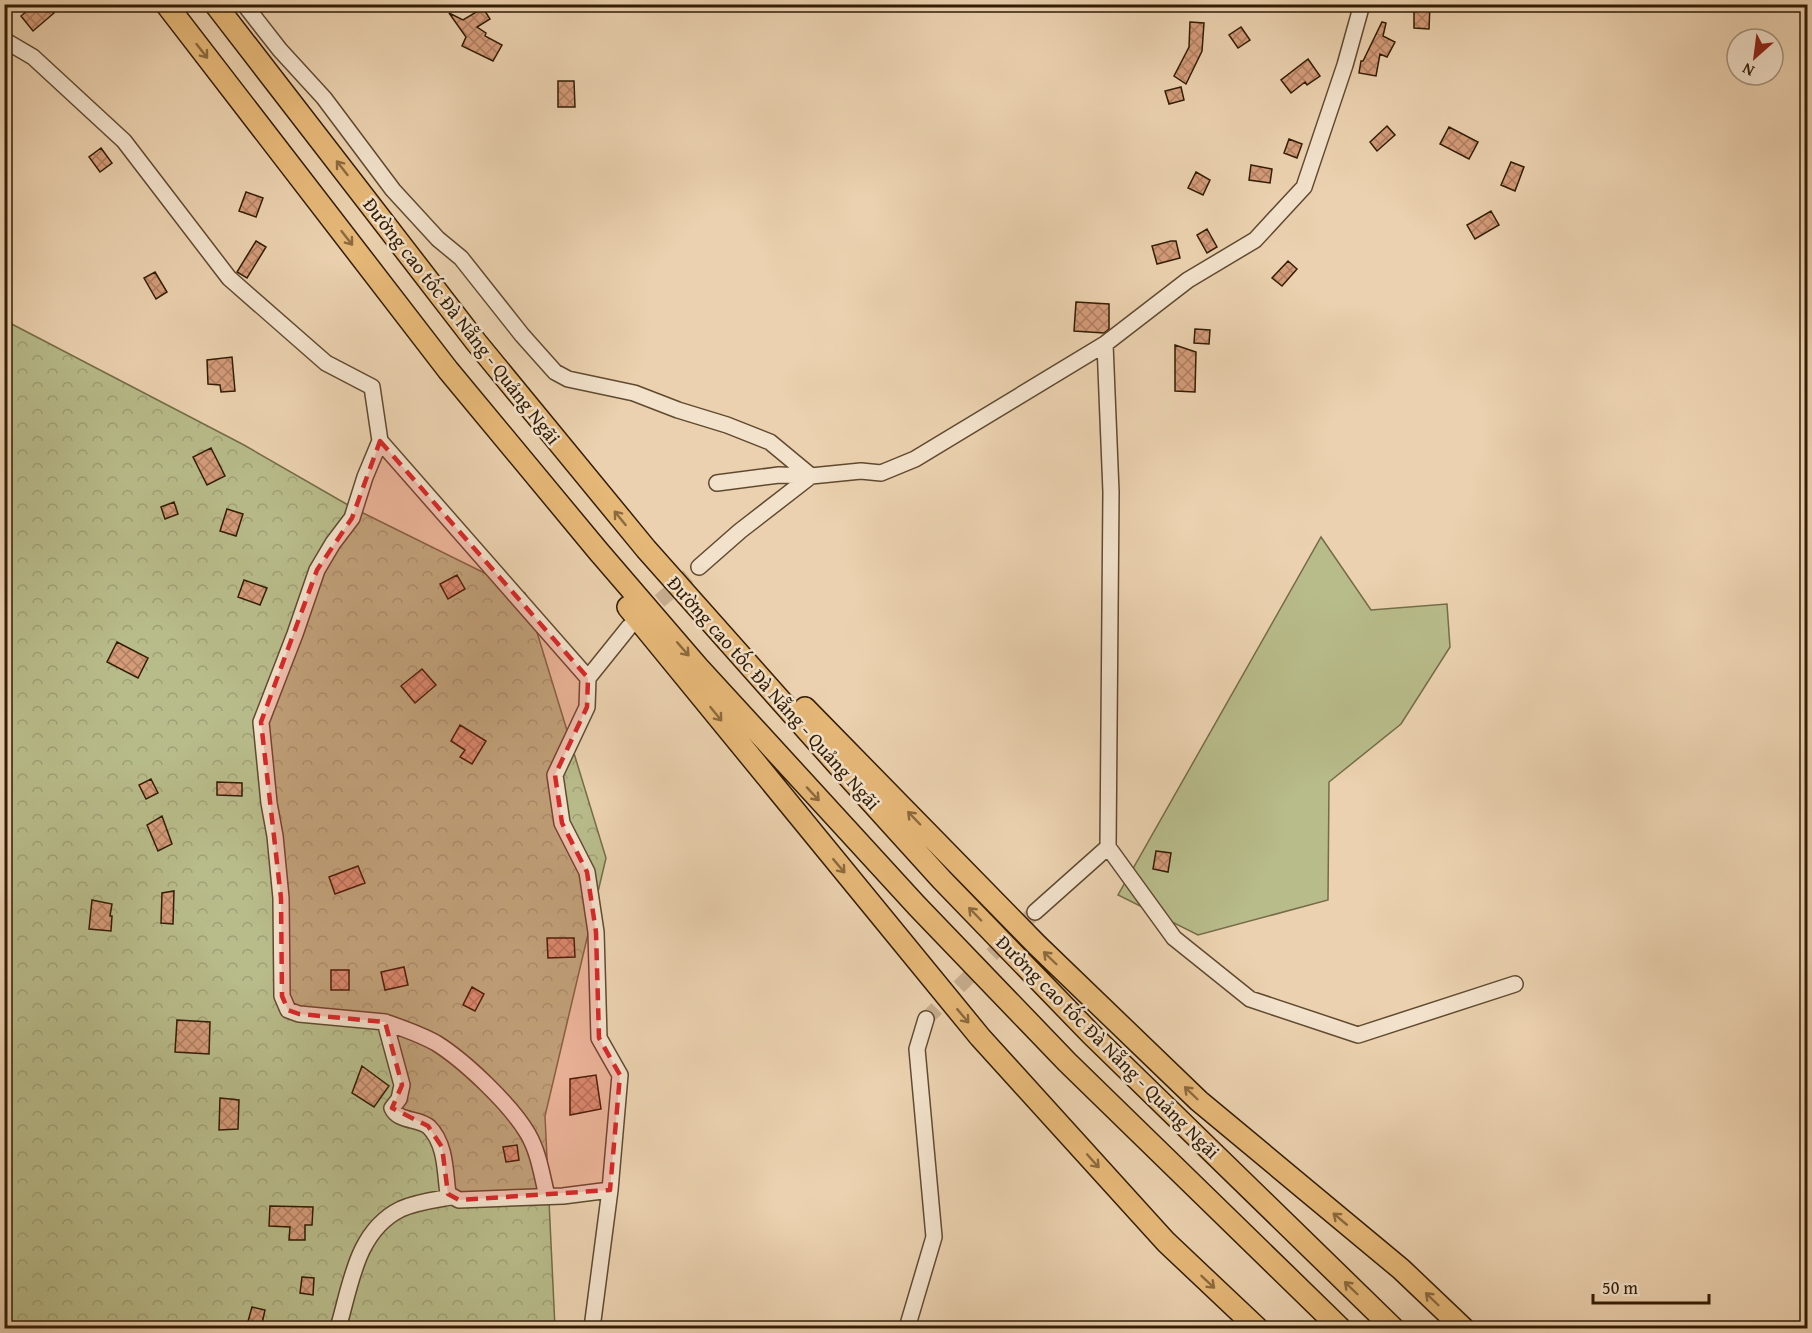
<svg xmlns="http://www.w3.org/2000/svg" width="1812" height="1333" font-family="'Gentium Book Plus',serif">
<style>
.green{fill:#b8bb8a;stroke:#756c47;stroke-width:1.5}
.forest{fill:url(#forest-crowns);stroke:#756c47;stroke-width:1.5}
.building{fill:url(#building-cross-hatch);stroke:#321d04;stroke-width:1.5}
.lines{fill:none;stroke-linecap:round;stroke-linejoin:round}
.minor-tunnel{stroke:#c6ad8d;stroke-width:15;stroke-dasharray:15 8;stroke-linecap:butt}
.minor-casing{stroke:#604a2f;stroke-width:18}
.highway-casing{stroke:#321d04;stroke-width:24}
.minor{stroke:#f2e1cb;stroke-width:15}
.highway{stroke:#e6b878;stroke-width:21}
.oneway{stroke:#8c6a3e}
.marked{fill:#d62828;fill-opacity:0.2;stroke:#d62828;stroke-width:4.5;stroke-dasharray:12 8;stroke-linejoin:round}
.labels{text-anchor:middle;stroke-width:5;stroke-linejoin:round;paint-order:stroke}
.street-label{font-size:20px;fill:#321d04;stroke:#f2e1cb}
</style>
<defs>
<pattern id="forest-crowns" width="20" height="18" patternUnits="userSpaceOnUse" patternTransform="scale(1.5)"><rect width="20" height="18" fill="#b8bb8a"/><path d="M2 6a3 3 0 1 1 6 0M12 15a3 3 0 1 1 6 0" fill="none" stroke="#9fa075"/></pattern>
<pattern id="building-cross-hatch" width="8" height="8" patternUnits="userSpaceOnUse" patternTransform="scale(1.5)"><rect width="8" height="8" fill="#d49b79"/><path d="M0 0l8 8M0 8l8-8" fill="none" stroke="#ad7e61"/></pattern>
</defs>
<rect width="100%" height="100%" fill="#ebd1af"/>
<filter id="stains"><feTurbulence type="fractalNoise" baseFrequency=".00333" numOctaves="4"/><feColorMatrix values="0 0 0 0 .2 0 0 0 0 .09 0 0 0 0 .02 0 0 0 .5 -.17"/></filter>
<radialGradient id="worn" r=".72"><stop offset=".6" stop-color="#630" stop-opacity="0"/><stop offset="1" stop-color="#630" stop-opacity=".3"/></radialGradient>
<!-- green -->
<path class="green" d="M1321,537L1371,610L1447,604L1450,647L1401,724L1329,782L1328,900L1198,935L1118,895Z"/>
<!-- forest -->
<path class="forest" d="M4,320L244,445L355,509L525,593L606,858L545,1116L555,1328H5Z"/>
<!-- building -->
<path class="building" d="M35,4H46L54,13L33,31L21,16Z
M1414,4H1430L1429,29L1414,28Z
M483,8L490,19L477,27L486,33L485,36L502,45L493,61L462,46L466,37L449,13L463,20Z
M1190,22L1204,23L1202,51L1186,84L1174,76L1189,47Z
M1382,22L1386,23L1383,36L1395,42L1387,57L1380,54L1376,76L1359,73L1361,61H1363Z
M1241,27L1250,40L1238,48L1229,35Z
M1308,59L1320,76L1307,85L1305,82L1291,93L1281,80Z
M558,81H574L575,107H558Z
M1181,87L1184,100L1169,104L1165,91Z
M1387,126L1395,135L1377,151L1370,142Z
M1449,127L1478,142L1469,159L1440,144Z
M1289,139L1302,144L1297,158L1284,153Z
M101,148L112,163L100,172L89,157Z
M1511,162L1524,167L1515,191L1501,185Z
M1251,165L1272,169L1270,183L1249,180Z
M1196,172L1210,180L1203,195L1188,188Z
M246,192L263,198L256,217L239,211Z
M1491,211L1499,225L1475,239L1467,225Z
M1207,229L1217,247L1207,253L1197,235Z
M256,241L266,247L247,278L237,272Z
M1171,241H1176L1180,258L1157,264L1152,246Z
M1288,261L1297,269L1282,286L1272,278Z
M155,272L167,292L156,299L144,278Z
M1076,302L1109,304V329L1104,333L1074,331Z
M1195,329L1210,330L1209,344L1194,343Z
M1175,345L1196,352L1195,392L1175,391Z
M232,357L235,391L221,392L220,385L208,384L207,360Z
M211,448L225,476L207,485L193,457Z
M174,502L178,514L165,519L161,507Z
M227,509L243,514L236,536L220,531Z
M457,575L465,589L448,599L440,584Z
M244,580L267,588L260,605L238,597Z
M117,642L148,658L138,678L107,662Z
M422,669L436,685L415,703L401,686Z
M460,725L486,741L472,764L460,757L465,750L451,741Z
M151,779L158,793L146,799L139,785Z
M217,782L242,783V796L217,795Z
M162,816L172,844L158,851L147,825Z
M1156,851L1171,853L1168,872L1153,869Z
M358,866L365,883L335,894L329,877Z
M174,891L173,924L161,923L162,893Z
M92,900L112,904L110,916H112L111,931L89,929Z
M547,938H574L575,957L548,958Z
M404,967L408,985L385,990L381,972Z
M331,970H349V990H331Z
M472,987L484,994L475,1011L463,1005Z
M177,1020L210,1022L209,1054L175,1052Z
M362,1066L389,1086L374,1107L352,1093Z
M596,1075L601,1109L570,1115V1079Z
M220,1098L239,1100L238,1129L219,1130Z
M517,1145L519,1160L506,1162L503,1147Z
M270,1206L313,1207L312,1225H305V1240H289L290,1227L269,1226Z
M302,1277L314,1278L313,1295L300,1293Z
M252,1307L265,1310L261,1328L247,1325Z"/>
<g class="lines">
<!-- minor-tunnel -->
<path class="minor-tunnel" d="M642,616L699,567
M926,1019L1035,912"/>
<defs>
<path id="minor" d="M244,4L280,50L324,98L393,190L438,239L461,258L522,335L555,372L568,379L634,393L678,410L727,425L770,442L811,476L740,531L699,567
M4,40L33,57L124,141L229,278L326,363L372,387L380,441L365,477L352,518L333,543L317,570L295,634L261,722L269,803L275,836L281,898L282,996L288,1010L299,1014L385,1022L402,1085L399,1099L392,1108C398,1122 419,1118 429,1127C446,1144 445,1172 448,1194L459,1200L563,1196L610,1190
M380,441L588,678
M717,483L779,475L811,476L861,471L881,473L915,459L1105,344L1188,280L1255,240L1304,187L1345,65L1362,4
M1108,847L1174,938L1250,999L1358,1035L1515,984
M1035,912L1108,847L1111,492L1105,344
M385,1022C402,1028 420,1034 436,1043C465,1061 511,1105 528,1134C539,1153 542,1176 547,1196
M338,1328C351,1285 356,1231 401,1209C417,1202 434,1200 451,1197
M592,1328L610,1190L620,1075L599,1038L596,932L587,872L562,823L555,775L587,707L588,678L629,627
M907,1328L934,1237L917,1049L926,1019"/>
<path id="highway" d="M166,4L448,370L599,552L698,667L917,906L1067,1062L1340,1328
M215,4L476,342L646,549L837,764L942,880L1091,1034L1393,1328
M628,607L980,1037L1166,1242L1257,1328
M805,708L1037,945L1199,1101L1401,1269L1463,1328"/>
</defs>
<!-- minor casing -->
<use href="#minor" class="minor-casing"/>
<!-- highway casing -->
<use href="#highway" class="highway-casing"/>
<!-- minor -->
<use href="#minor" class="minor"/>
<!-- highway -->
<use href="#highway" class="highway"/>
</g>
<!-- one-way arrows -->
<defs><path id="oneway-shaft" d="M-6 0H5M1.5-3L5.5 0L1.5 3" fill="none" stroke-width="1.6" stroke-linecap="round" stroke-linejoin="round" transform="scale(1.5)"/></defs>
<g class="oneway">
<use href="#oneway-shaft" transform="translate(202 51) rotate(52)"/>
<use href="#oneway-shaft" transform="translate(342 168) rotate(-128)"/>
<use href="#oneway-shaft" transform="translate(347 238) rotate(52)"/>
<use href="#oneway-shaft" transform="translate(620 518) rotate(-129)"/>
<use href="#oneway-shaft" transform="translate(683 649) rotate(49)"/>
<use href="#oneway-shaft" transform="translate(716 714) rotate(51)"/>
<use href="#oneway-shaft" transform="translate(813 794) rotate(47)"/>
<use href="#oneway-shaft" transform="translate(914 818) rotate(-134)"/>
<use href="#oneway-shaft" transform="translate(839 866) rotate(50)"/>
<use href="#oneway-shaft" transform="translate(975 914) rotate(-134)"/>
<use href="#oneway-shaft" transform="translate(1050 958) rotate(-136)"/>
<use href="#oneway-shaft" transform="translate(963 1016) rotate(50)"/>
<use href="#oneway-shaft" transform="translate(1191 1093) rotate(-136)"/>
<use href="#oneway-shaft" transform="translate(1093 1161) rotate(48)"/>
<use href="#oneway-shaft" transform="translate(1340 1219) rotate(-140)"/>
<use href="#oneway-shaft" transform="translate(1208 1282) rotate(43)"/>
<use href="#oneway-shaft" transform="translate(1351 1288) rotate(-136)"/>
<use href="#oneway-shaft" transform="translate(1432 1299) rotate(-136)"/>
</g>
<!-- marked area -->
<path class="marked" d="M380,441L588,678L587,707L555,775L562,823L587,872L596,932L599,1038L620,1075L610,1190L459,1200L448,1194L442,1147L428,1126L392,1108L402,1085L385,1022L299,1014L288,1010L282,996L281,898L261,722L317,570L352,518Z"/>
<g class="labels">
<!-- street labels -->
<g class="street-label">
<text transform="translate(462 321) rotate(52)" y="7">Đường cao tốc Đà Nẵng - Quảng Ngãi</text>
<text transform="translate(774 693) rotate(48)" y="7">Đường cao tốc Đà Nẵng - Quảng Ngãi</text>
<text transform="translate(1108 1047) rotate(45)" y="7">Đường cao tốc Đà Nẵng - Quảng Ngãi</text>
</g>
</g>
<!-- margin -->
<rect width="1812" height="1333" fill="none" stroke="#ebd1af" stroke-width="24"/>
<rect x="6" y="6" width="1800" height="1321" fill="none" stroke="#321d04" stroke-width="3"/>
<rect x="12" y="12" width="1788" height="1309" fill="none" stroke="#321d04" stroke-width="1.5"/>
<!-- north arrow -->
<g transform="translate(1755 57) rotate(208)"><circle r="28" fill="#f2e1cb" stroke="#a5937b" stroke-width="1.5"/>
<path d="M0-4.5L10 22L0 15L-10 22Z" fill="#8f2418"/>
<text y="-9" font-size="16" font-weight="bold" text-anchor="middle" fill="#321d04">N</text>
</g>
<!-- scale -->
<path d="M1593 1294v9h116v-9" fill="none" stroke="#321d04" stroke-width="3"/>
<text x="1602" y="1294" font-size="18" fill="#321d04" stroke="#f2e1cb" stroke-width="4.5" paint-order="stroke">50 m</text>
<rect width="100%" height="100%" filter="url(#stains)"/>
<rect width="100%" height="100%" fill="url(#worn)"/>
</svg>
